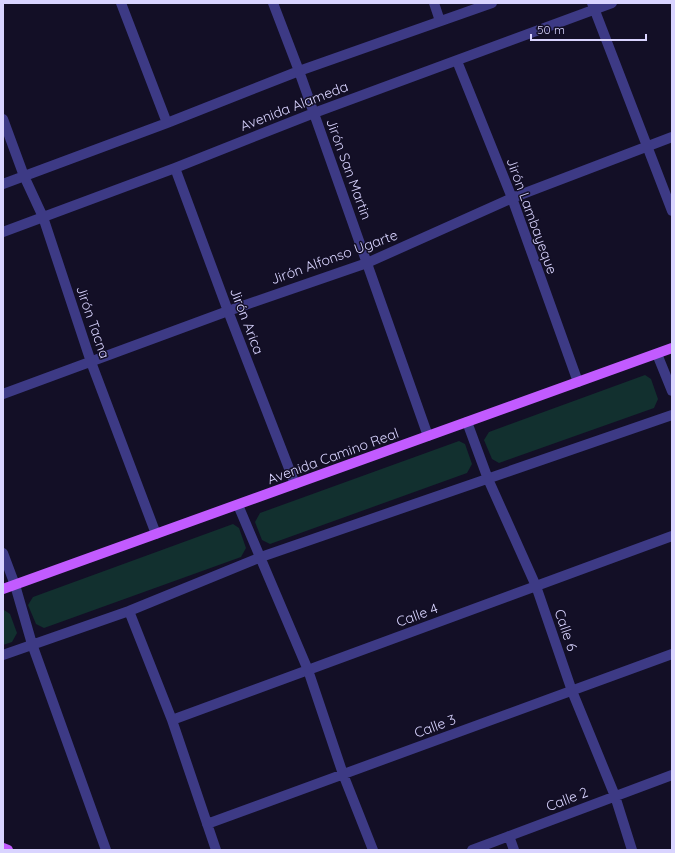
<svg xmlns="http://www.w3.org/2000/svg" width="675" height="853" font-family="Quicksand,sans-serif">
<style>
.green{fill:#12302f}
.lines{fill:none;stroke-linecap:round;stroke-linejoin:round}
.minor{stroke:#3d3a85;stroke-width:10}
.major{stroke:#c25bff;stroke-width:10}
.labels{text-anchor:middle;stroke-width:3;stroke-linejoin:round;paint-order:stroke}
.street-label{font-size:14px;fill:#d9d4ff;stroke:#130f26}
</style>
<rect width="100%" height="100%" fill="#130f26"/>
<!-- green -->
<path class="green" d="M645,375L651,379L658,399L654,408L499,463L492,459L484,440L489,432Z
M459,441L465,444L472,464L467,473L270,544L262,540L255,522L260,513Z
M233,524L239,528L246,548L241,557L44,628L36,624L28,605L33,597Z
M4,610L10,614L17,633L12,642L3,645V611Z"/>
<g class="lines">
<!-- minor -->
<path class="minor" d="M121,3L167,123
M273,3L299,71L428,436
M434,3L440,21
M592,3L672,211
M457,61L512,198L578,382
M3,119L24,176L43,217L91,362L156,534
M175,168L228,311L295,484
M3,184L167,123L299,71L492,3
M3,232L175,168L314,113L612,3
M657,354L672,391
M3,394L228,311L367,263L512,198L672,137
M467,422L488,479L536,586L572,691L615,796L632,850
M238,505L308,670L343,774L373,850
M3,553L15,585L32,644L106,850
M129,611L172,720L216,850
M3,655L129,611L261,557L672,415
M172,720L672,536
M207,824L672,654
M509,836L514,850
M472,850L672,775"/>
<!-- major -->
<path class="major" d="M3,589L672,348
M3,848L8,850"/>
</g>
<g class="labels">
<!-- street labels -->
<g class="street-label">
<text transform="translate(294 106) rotate(-21)" y="5">Avenida Alameda</text>
<text transform="translate(349 169) rotate(70)" y="5">Jirón San Martin</text>
<text transform="translate(532 216) rotate(70)" y="5">Jirón Lambayeque</text>
<text transform="translate(334 257) rotate(-20)" y="5">Jirón Alfonso Ugarte</text>
<text transform="translate(247 321) rotate(69)" y="5">Jirón Arica</text>
<text transform="translate(93 322) rotate(71)" y="5">Jirón Tacna</text>
<text transform="translate(333 456) rotate(-20)" y="5">Avenida Camino Real</text>
<text transform="translate(417 615) rotate(-20)" y="5">Calle 4</text>
<text transform="translate(566 630) rotate(71)" y="5">Calle 6</text>
<text transform="translate(435 726) rotate(-20)" y="5">Calle 3</text>
<text transform="translate(567 799) rotate(-21)" y="5">Calle 2</text>
</g>
</g>
<!-- border -->
<rect width="675" height="853" fill="none" stroke="#d9d4ff" stroke-width="8"/>
<!-- scale -->
<path d="M531 34v6h115v-6" fill="none" stroke="#d9d4ff" stroke-width="2"/>
<text x="537" y="34" font-size="12" fill="#d9d4ff" stroke="#130f26" stroke-width="3" paint-order="stroke">50 m</text>
</svg>
